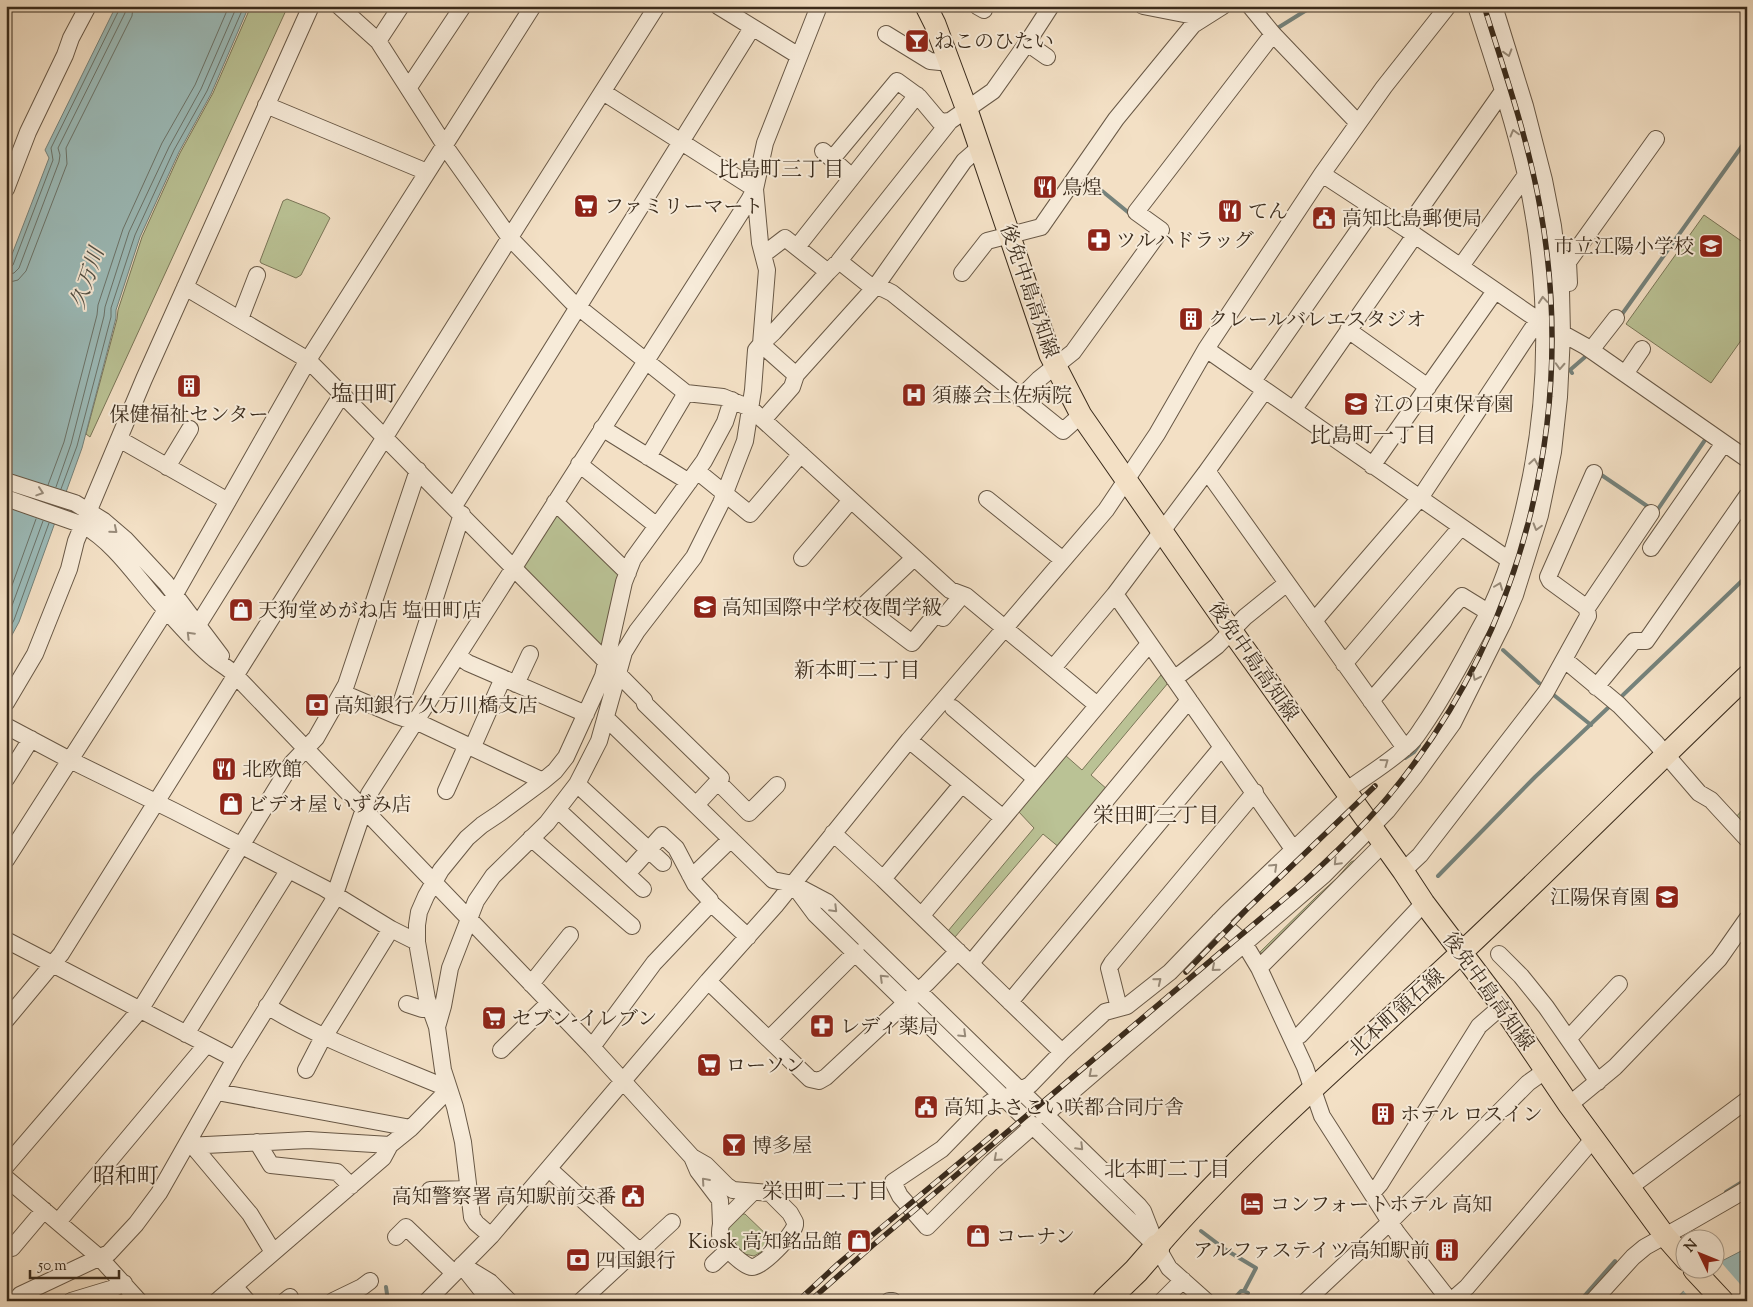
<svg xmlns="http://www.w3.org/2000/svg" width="1753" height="1307" font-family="'Sorts Mill Goudy','Noto Serif JP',serif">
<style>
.green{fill:#bac295;stroke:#7a7658}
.water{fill:#9cbcba;stroke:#75827b}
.pier{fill:#f3e0c5}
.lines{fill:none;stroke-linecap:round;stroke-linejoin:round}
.shore{stroke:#6b746b;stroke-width:1}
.stream{stroke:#75827b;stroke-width:4}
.minor-casing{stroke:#685846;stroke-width:18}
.major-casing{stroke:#3a2b1c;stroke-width:23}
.highway-casing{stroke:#3a2b1c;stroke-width:27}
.minor{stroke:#f7ebd9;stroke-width:16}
.major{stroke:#f3e0c5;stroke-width:21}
.highway{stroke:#f3e0c5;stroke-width:25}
.rail-casing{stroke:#3a2b1c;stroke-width:5.5}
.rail{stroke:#f7ebd9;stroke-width:4;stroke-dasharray:11;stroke-linecap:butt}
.oneway{stroke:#988b7a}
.labels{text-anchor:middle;stroke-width:4;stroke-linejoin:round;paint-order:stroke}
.poi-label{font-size:20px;fill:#3a2b1c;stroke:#f7ebd9;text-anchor:start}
.street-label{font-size:20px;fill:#3a2b1c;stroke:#f7ebd9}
.neighbourhood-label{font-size:21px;fill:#3a2b1c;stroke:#f7ebd9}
.water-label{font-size:21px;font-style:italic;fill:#524f44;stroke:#f7ebd9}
.quarter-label{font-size:22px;fill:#3a2b1c;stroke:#f7ebd9}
</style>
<rect width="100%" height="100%" fill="#f3e0c5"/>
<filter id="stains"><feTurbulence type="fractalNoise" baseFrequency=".004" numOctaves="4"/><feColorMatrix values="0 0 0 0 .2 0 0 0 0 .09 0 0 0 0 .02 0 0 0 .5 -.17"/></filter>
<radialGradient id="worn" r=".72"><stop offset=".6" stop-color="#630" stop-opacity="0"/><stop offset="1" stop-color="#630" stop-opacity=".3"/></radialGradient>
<!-- green -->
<path class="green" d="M251,6H288L90,437L86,434L117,319L118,310L142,237L180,153L213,93Z
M287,199L325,214L330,218L301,275L296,278L261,263L260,261L283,201Z
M1704,215L1747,245V332L1711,383L1626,324Z
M556,511L621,576L605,644L601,646L525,570L524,561Z
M1161,675L1168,683L1091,775L1108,790L1060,848L1043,834L955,937L948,931L1034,828L1018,811L1065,755L1082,770Z
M1744,808L1747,811V830L1735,818Z
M1358,859L1264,953H1259L1317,896L1337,878L1351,862Z
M741,1214H745L770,1238L771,1242L763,1251L754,1256L744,1254L727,1236L726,1227Z"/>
<!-- water -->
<path class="water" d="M116,6H249L211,94L179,152L140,237L116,310V318L82,448L19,622L6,646V270L49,158L45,150Z
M1747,1248V1301H1674L1694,1280L1716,1270V1264Z"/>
<!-- pier -->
<path class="pier" d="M1719,1260L1747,1292V1301H1692L1682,1289L1702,1270H1716V1262Z"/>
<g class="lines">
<!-- shore -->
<path class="shore" d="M6,269L10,268L13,265L53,160L51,148L119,10L120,6
M6,275L14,273L19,268L59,162L60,155L58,148L125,13L126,6
M6,283L18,280L26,271L67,164L66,148L132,16L133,6
M48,485L64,442L97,315L98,305L123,229L162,143L195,85L229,6
M56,487L71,444L104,316L105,307L129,232L169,147L201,89L237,6
M61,489L77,446L111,317V308L135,235L174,150L207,91L244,6
M6,602L36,519
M6,622L43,521
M6,635L14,620L49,523"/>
<!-- stream -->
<path class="stream" d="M1276,29L1313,6
M1085,177L1129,213
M1620,317L1747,139
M1572,373L1570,370L1585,357
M1600,474L1650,508
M1656,512L1705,440
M1503,650L1539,683
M1550,692L1591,725
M1623,695L1747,576
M1405,758L1414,752L1419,745
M1438,876L1535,777L1611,705
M1726,1192L1747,1179
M1201,1231L1226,1250L1256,1268L1244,1291L1248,1293
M386,1287L388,1301
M1232,1301L1241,1291H1244
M1580,1301L1615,1261"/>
<defs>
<path id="minor" d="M339,6L378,41L449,152L510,238L572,302L686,393L723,397L750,408L950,590L966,596L1097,705
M718,6L799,56
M977,6L984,10
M1051,6L1027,43L993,91L950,121L839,261L868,284L884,289L892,293L1063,431L1081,415
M1143,6L1194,16L1199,21
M1250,6L1273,34L1358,123
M886,34L930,61L950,63
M378,41L401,6
M1027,43L1047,57
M409,87L463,6
M603,92L755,189
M266,105L427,172
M823,151L852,177
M832,159L897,81L919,97L940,122L950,121
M1322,174L1406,229L1538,320L1585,346L1747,459
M6,189L28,132L65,55L71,38L88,6
M1406,229L1503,91
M797,247L917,95
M764,254L785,238L828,272L836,264
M1461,266L1526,175
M962,273L987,241L1041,227L1116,119L1193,25L1223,6
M1569,283L1568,262L1656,139
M185,287L308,360L644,700L645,704L721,778L696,805
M240,319L257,275
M1348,330L1428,387
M1206,349L1509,560L1520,562
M1591,350L1616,318
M1625,374L1642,349
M796,375L761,344L774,332L828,272
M1253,381L1374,208
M1020,398L1039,379L1073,352L1161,230L1136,212L1273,34
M1294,409L1415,235
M763,420L792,387L796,375L876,286L964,161L980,147
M602,428L689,482
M119,439L228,501
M648,457L686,393
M579,464L657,526
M1372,466L1495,291
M167,467L190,429
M697,471L750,514L801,454
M1207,471L1405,748
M6,481L75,503L104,521L125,539L166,583L221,656
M6,498L83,525C118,545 139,582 166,610C181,626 195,643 212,657C220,664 229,668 236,676L592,1047L692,1157
M987,499L1063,560
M555,502L628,573
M454,506L752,28
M1651,548L1724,443
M802,558L851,500
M914,558L863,606L912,643L936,614L943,618L959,599L958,593
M1115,594L1207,471L1265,390
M1587,608L1651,513
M1314,621L1420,498L1538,320
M198,625L342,394
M458,656L468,663L586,714
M1565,660L1619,705L1655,742L1699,793L1711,800L1747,839
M1344,664L1461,527
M1053,668L1115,594L1293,849
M1174,679L1217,646L1245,617L1287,583
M516,684L530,654
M1596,687L1634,641H1646L1747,496
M343,693L397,716L424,725L543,781
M1371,701L1462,596L1488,612
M6,703L35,654L69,569L76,541L144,379L311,6
M953,708L1036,779
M397,716L462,514
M606,718L773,880L793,884L827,902L1139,1206L1143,1211L1157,1247L1169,1268L1206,1301
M6,726L70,760L174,811L324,888L391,929L417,942
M909,740L1003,818
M6,779L31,739
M718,782L749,813L777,785
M577,784L663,863
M962,784L883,879L1062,1052
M446,791L464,751L474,744L503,678
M1346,791C1366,776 1390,762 1408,745C1415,740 1419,732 1424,725C1442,699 1457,671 1472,643C1478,631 1486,618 1492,605C1508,571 1519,532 1527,495C1551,389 1549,281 1526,175C1513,118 1494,62 1476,6
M558,810L643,889
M833,833L883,879
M531,838L632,926
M6,860L166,610L308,360L533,6
M1403,871L1420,855L1546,692L1588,616L1587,608L1550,581L1548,577L1594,473
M627,874L662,835L676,848L695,884L710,900L711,903
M690,875L697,872L731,839
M795,887L815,914L1152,1242
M922,915L1149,644
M1219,921L1244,943L1259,968L1305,1067L1322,1116L1397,1233L1450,1301
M6,940L235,1059
M1499,954L1521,976L1546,1007L1598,1082
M971,963L1189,700
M1259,968L1383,844
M708,981L810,1079L819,1081L826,1077L927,983L958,951
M531,984L570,935
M1010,1002L1222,747
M407,1004L422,1009L431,1008
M267,1006C324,1041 388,1063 449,1089
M1119,1008L1109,968L1112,963L1255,792
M6,1020L61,954L519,223L657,6
M437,1027L443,1006L450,968L476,901L493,876L547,823L577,784L599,741L624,652L637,631L694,557L721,503L745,441L753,390L756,350L761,344L767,270L760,243L755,189
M186,1034L288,871
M769,1039L856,952
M1293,1039L1300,1035L1424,903
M1568,1039L1619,984
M592,1047L654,963L711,903L748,937
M501,1050L549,1003
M306,1070L321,1041L329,1029L391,929
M217,1092L411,1128
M1569,1105L1615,1067L1719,959L1747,919
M1046,1114L1324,875L1387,811L1414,777L1453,723L1503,623L1515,595L1540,515L1553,452L1559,397L1562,334L1561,291L1553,226L1544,180L1525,106L1494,6
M1034,1125L992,1162L927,1227L900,1196L893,1182L942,1149L980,1110L991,1102L1005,1098L1030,1085L1062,1052L1105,1012L1127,1006L1170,972L1227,913L1350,796
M257,1142L271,1165L337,1172L351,1186
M186,1146L308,1140L390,1145
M193,1146L250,1214L273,1252
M6,1166L140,1010L292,763L316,738L346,685L418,470
M549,1169L637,1249L581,1301
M6,1178L100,1258L139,1301
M1630,1187L1747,1100
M430,1190L469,1189
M1372,1193L1380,1184L1479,1026L1502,1006
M58,1222L206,1045
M721,1224L720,1200L698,1171L692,1157L706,1165L727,1186L733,1190L770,1193L790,1213L795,1222V1225C793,1235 763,1267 752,1267C744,1267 724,1247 721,1240C719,1234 720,1229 721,1224L753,1192
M491,1236L476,1223L472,1217L463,1142L455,1107L443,1070L437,1027L427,999L417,942V925L419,912L426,896L441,870L467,838L482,825L500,813L543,781L555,771L566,757L603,676L624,582L633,559L704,461L725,422L732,400
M396,1237L406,1227L454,1273
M12,1248L44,1210
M637,1249L646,1246L672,1222
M713,1264L729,1249
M462,1265L490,1282L509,1301
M467,1272L490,1301
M234,1286L247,1301
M15,1301L20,1295L109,1253L136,1224L159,1193L235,1059L332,903L369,794L749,200L755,189L765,143L819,6
M71,1301L114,1288L124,1283
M217,1301L383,1158L390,1145L411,1128L449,1089
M285,1301L290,1297
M333,1301L362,1287L370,1281
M427,1301L491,1236L708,981L775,906L909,740L1106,510L1157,434L1206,349L1322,174L1384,87L1448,6
M889,1301H893
M1162,1301L1183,1280
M1306,1301L1390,1222L1528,1083L1545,1071
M1451,1301L1467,1287L1594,1138
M1593,1301L1633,1257L1645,1247L1690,1222L1747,1189"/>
<path id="major" d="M926,6L935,24L967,110L1050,355L1081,415L1221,616L1403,871L1424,903L1502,1006L1569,1105L1665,1236L1686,1260
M1157,1247C1250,1140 1359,1048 1462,952C1559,861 1652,767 1747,676
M1694,1270L1723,1301"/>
<path id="highway" d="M1105,1301L1136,1271L1157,1247"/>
</defs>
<!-- minor casing -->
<use href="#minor" class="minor-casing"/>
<!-- major casing -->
<use href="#major" class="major-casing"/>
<!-- highway casing -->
<use href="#highway" class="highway-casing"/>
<!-- minor -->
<use href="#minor" class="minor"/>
<!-- major -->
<use href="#major" class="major"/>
<!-- highway -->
<use href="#highway" class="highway"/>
<defs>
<path id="rail" d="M1186,972L1247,909L1375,786
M798,1301L839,1263L996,1132
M810,1301L872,1246L1298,887C1329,859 1360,830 1387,798C1524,634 1578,416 1540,207C1528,139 1505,73 1484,6"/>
</defs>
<!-- rail casing -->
<use href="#rail" class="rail-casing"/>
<!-- rail -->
<use href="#rail" class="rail"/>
</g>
<!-- one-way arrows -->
<defs><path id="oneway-chevron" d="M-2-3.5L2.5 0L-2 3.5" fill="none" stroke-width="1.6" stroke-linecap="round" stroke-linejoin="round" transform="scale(1.25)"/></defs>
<g class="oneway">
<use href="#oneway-chevron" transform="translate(1508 53) rotate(73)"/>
<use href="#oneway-chevron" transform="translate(1514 133) rotate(-105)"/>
<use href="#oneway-chevron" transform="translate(1543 300) rotate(-95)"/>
<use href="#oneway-chevron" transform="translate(1560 366) rotate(93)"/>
<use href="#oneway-chevron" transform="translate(1534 462) rotate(-81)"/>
<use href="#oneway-chevron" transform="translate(40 492) rotate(18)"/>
<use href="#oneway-chevron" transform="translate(1537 527) rotate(106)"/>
<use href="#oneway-chevron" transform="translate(114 530) rotate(40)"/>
<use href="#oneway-chevron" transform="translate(1499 586) rotate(-69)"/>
<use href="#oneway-chevron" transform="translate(190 635) rotate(-135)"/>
<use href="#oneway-chevron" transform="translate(1476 677) rotate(116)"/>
<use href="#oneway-chevron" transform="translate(1385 762) rotate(-36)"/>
<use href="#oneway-chevron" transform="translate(1337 862) rotate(134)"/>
<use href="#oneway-chevron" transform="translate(1274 867) rotate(-44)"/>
<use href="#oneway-chevron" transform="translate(834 909) rotate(45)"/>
<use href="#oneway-chevron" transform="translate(1215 968) rotate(139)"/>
<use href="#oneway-chevron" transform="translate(883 978) rotate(-136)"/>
<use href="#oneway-chevron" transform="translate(1158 981) rotate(-39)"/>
<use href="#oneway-chevron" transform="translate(963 1034) rotate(44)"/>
<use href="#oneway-chevron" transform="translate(1092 1074) rotate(139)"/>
<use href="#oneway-chevron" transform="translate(1080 1147) rotate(45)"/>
<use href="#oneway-chevron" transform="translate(997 1158) rotate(138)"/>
<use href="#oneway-chevron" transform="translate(705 1181) rotate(-131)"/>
</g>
<!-- icons -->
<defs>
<symbol id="bar-square" viewBox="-11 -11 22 22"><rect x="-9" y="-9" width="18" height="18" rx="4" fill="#8f2418" stroke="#f7ebd9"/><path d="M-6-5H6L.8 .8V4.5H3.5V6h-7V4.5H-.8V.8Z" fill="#fff"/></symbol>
<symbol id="restaurant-square" viewBox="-11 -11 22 22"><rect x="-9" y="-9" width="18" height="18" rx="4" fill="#8f2418" stroke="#f7ebd9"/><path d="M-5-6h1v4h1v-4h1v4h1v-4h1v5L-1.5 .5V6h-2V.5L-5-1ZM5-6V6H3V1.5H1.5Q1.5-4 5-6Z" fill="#fff"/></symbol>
<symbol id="supermarket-square" viewBox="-11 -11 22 22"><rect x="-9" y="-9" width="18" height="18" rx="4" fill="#8f2418" stroke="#f7ebd9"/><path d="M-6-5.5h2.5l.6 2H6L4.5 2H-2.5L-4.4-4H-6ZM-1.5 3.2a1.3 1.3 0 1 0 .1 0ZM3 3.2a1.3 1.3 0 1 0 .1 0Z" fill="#fff"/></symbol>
<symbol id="civic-square" viewBox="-11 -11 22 22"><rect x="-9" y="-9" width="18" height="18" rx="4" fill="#8f2418" stroke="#f7ebd9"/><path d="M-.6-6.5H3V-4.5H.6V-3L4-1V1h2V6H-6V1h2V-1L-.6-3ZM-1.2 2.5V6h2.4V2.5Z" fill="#fff"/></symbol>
<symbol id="pharmacy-square" viewBox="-11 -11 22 22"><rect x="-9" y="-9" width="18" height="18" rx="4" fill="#8f2418" stroke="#f7ebd9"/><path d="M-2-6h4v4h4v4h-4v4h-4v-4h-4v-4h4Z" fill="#fff"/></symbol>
<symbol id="school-square" viewBox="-11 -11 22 22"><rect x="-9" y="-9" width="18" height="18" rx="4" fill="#8f2418" stroke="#f7ebd9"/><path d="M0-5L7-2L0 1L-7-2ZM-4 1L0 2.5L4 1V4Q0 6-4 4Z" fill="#fff"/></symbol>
<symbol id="building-square" viewBox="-11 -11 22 22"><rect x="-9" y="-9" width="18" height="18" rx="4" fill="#8f2418" stroke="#f7ebd9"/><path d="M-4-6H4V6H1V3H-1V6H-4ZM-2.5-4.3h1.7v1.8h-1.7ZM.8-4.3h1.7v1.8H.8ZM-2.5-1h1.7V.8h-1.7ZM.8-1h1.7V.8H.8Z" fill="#fff"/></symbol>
<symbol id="hospital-square" viewBox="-11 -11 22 22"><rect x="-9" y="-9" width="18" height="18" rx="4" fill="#8f2418" stroke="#f7ebd9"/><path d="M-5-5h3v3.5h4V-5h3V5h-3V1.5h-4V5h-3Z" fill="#fff"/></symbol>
<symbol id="shop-square" viewBox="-11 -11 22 22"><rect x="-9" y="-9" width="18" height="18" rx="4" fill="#8f2418" stroke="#f7ebd9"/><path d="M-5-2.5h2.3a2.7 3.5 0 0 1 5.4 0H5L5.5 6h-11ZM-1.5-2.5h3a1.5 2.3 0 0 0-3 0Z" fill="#fff"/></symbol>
<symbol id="bank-square" viewBox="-11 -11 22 22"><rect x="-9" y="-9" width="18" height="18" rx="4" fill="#8f2418" stroke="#f7ebd9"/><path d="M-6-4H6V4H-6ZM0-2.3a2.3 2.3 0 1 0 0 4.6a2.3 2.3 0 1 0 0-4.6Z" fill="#fff"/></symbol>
<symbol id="hotel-square" viewBox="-11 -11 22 22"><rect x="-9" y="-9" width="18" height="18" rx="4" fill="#8f2418" stroke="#f7ebd9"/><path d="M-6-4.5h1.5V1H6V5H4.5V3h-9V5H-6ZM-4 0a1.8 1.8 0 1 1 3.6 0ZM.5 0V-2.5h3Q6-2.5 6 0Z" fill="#fff"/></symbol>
</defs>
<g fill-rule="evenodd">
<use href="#bar-square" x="903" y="27" width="28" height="28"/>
<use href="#restaurant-square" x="1031" y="173" width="28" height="28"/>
<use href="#supermarket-square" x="572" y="192" width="28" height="28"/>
<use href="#restaurant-square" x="1216" y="197" width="28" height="28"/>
<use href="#civic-square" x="1310" y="204" width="28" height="28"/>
<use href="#pharmacy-square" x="1085" y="226" width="28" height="28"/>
<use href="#school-square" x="1697" y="232" width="28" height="28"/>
<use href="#building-square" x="1177" y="305" width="28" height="28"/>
<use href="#building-square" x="175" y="372" width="28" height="28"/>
<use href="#hospital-square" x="900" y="381" width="28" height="28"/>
<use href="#school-square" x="1342" y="390" width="28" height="28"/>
<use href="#school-square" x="691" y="593" width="28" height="28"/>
<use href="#shop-square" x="227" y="596" width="28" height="28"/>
<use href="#bank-square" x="303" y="691" width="28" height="28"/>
<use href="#restaurant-square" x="210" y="755" width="28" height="28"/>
<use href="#shop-square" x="217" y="790" width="28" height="28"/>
<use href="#school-square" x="1653" y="883" width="28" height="28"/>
<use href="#supermarket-square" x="480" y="1004" width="28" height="28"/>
<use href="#pharmacy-square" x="808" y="1012" width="28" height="28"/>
<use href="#supermarket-square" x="695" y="1051" width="28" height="28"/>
<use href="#civic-square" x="912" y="1093" width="28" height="28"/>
<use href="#building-square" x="1369" y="1100" width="28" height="28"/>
<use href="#bar-square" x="720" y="1131" width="28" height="28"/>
<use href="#civic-square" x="619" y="1182" width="28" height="28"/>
<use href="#hotel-square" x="1238" y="1190" width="28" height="28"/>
<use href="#shop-square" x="964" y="1222" width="28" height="28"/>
<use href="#shop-square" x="845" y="1227" width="28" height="28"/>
<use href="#building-square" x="1433" y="1236" width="28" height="28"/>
<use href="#bank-square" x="564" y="1246" width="28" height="28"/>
</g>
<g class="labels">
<!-- poi labels -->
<g class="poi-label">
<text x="934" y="48">ねこのひたい</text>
<text x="1062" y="194">鳥煌</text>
<text x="604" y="213">ファミリーマート</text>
<text x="1248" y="218">てん</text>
<text x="1342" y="225">高知比島郵便局</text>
<text x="1116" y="247">ツルハドラッグ</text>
<text x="1694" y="253" text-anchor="end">市立江陽小学校</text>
<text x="1208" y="326">クレールバレエスタジオ</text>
<text x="932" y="402">須藤会土佐病院</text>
<text x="1374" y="411">江の口東保育園</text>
<text x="189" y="421" text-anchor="middle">保健福祉センター</text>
<text x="722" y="614">高知国際中学校夜間学級</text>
<text x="258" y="617">天狗堂めがね店 塩田町店</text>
<text x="334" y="712">高知銀行 久万川橋支店</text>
<text x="242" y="776">北欧館</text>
<text x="248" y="811">ビデオ屋 いずみ店</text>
<text x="1650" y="904" text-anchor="end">江陽保育園</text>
<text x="512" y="1025">セブン-イレブン</text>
<text x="840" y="1033">レディ薬局</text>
<text x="726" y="1072">ローソン</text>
<text x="944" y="1114">高知よさこい咲都合同庁舎</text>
<text x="1400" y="1121">ホテル ロスイン</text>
<text x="752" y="1152">博多屋</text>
<text x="616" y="1203" text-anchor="end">高知警察署 高知駅前交番</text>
<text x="1270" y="1211">コンフォートホテル 高知</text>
<text x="996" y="1243">コーナン</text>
<text x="842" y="1248" text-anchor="end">Kiosk 高知銘品館</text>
<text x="1430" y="1257" text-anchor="end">アルファステイツ高知駅前</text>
<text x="596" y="1267">四国銀行</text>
</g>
<!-- street labels -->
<g class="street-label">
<text transform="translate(1030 291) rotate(71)" y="7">後免中島高知線</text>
<text transform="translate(1254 661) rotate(55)" y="7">後免中島高知線</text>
<text transform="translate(1489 991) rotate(54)" y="7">後免中島高知線</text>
<text transform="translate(1396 1012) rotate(-42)" y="7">北本町領石線</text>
</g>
<!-- neighbourhood labels -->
<g class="neighbourhood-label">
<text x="781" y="176">比島町三丁目</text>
<text x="1373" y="442">比島町一丁目</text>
<text x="857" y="677">新本町二丁目</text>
<text x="1156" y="822">栄田町三丁目</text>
<text x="1167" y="1176">北本町二丁目</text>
<text x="825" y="1198">栄田町二丁目</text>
</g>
<!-- water labels -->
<g class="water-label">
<text transform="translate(87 278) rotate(-71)" y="7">久万川</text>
</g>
<!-- quarter labels -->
<g class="quarter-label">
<text x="364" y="401">塩田町</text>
<text x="126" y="1183">昭和町</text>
</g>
</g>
<!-- margin -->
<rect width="1753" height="1307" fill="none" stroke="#f3e0c5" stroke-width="25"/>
<rect x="8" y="8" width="1738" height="1292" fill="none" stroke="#3a2b1c" stroke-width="2.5"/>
<rect x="12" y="12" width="1728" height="1282" fill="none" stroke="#3a2b1c"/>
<!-- north arrow -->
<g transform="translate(1700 1254) rotate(313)"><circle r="24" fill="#f7ebd9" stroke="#ab9e8d"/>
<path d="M0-4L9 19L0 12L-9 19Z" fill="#8f2418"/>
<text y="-8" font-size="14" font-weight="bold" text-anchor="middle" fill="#3a2b1c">N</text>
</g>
<!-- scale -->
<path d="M30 1270v8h89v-8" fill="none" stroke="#3a2b1c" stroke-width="2.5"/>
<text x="38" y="1270" font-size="15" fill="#3a2b1c" stroke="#f7ebd9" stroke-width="4" paint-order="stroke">50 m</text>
<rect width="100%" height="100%" filter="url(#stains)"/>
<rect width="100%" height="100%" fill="url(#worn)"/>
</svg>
